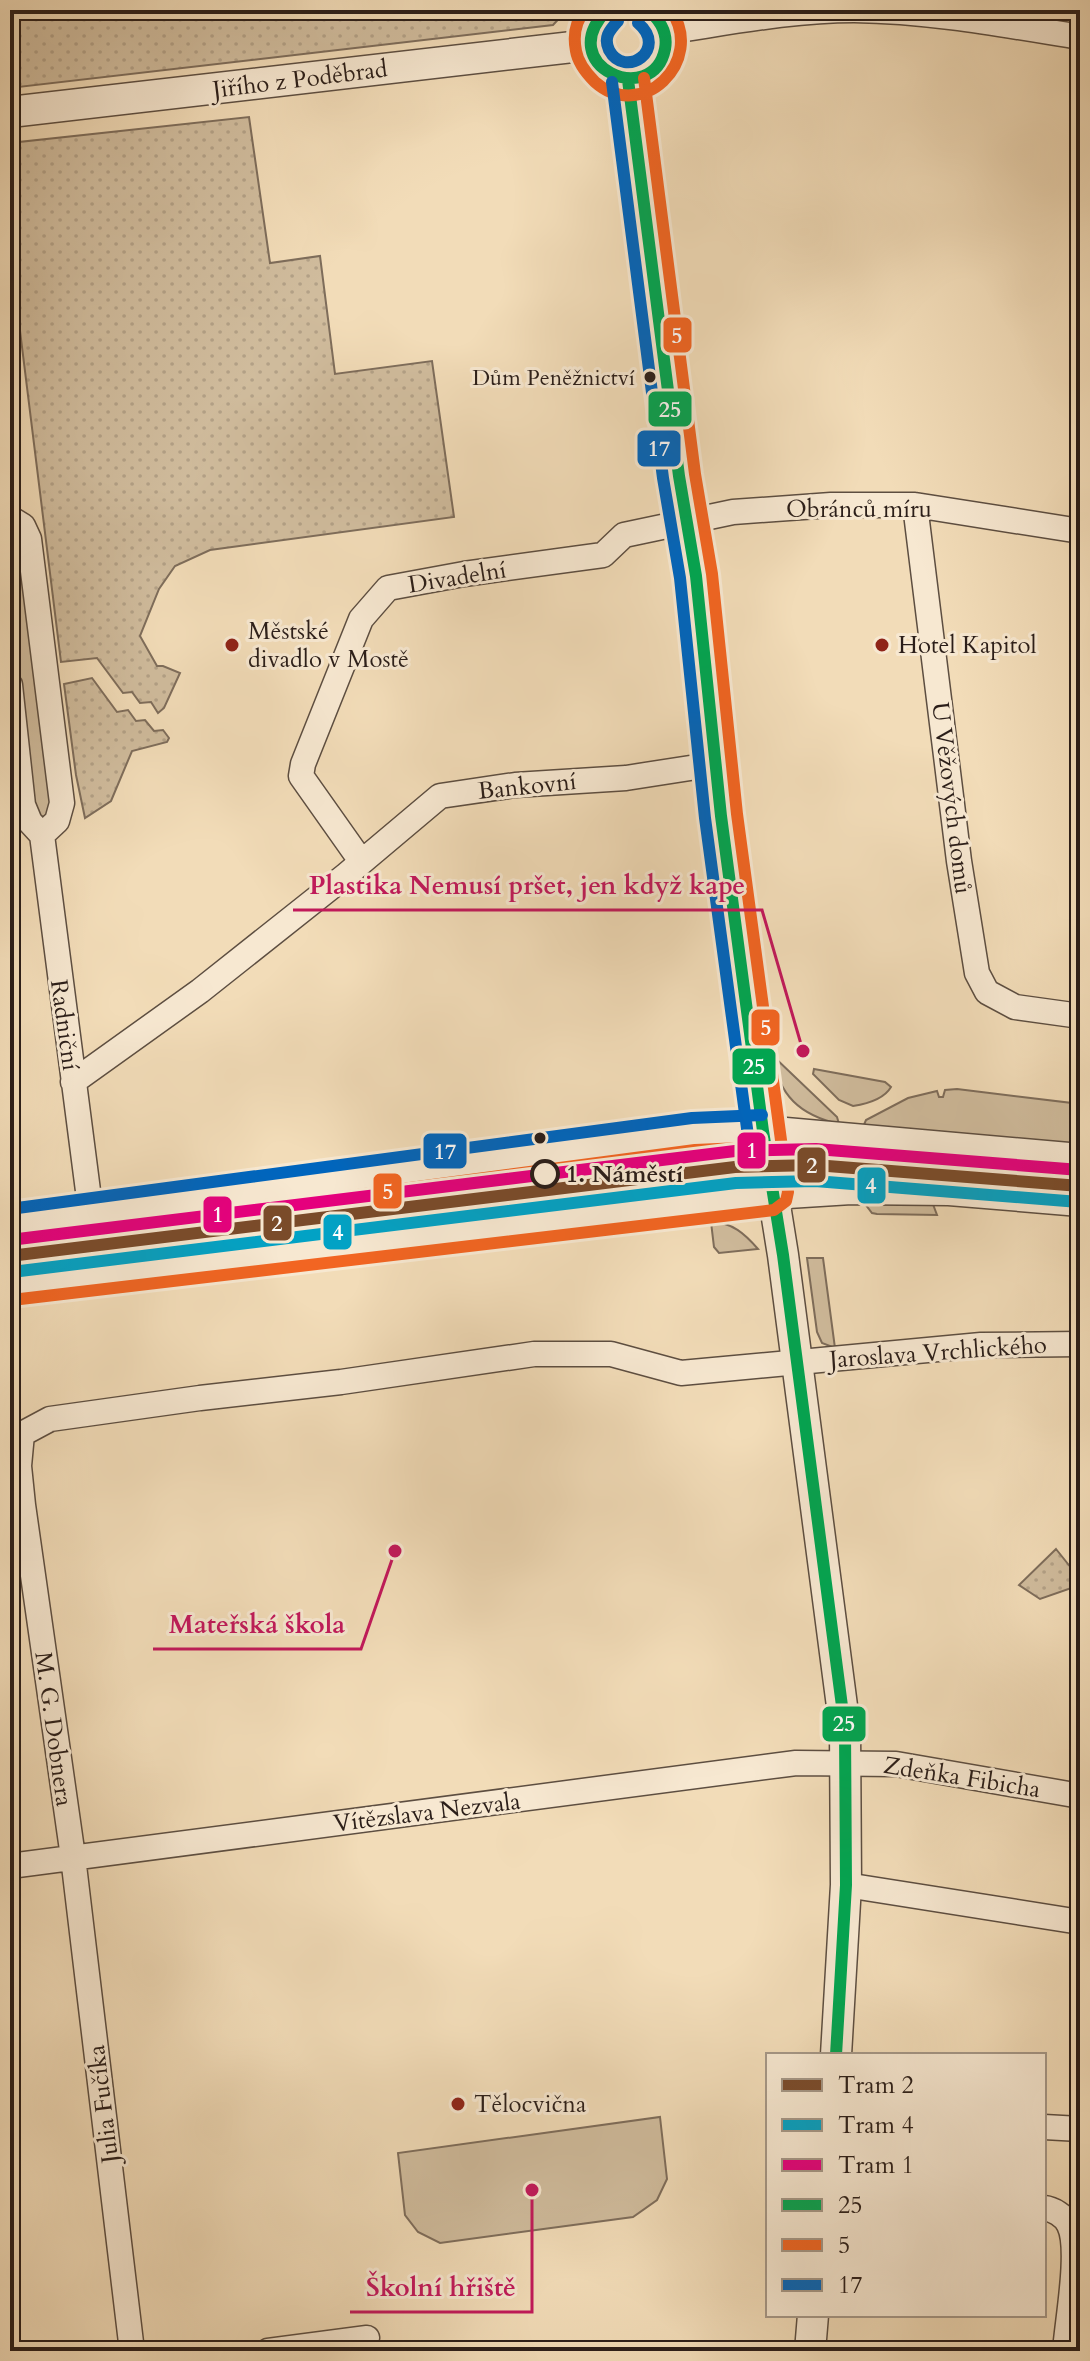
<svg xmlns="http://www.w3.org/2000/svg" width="1090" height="2361" font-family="Cardo,serif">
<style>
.grass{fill:#d0bc9d;stroke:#7e6d5b;stroke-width:2}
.park{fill:url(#park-dots);stroke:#7e6d5b;stroke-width:2}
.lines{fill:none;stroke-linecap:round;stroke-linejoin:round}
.minor-casing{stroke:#5d4e41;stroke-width:27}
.tertiary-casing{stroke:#5d4e41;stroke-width:33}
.minor{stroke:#f7e8d1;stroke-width:24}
.tertiary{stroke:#f7e8d1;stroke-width:30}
.bus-1-casing{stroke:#f7e8d1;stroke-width:18}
.bus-2-casing{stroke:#f7e8d1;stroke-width:18}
.bus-3-casing{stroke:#f7e8d1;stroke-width:18}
.bus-1{stroke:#00a651;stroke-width:12}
.bus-2{stroke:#f26522;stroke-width:12}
.bus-3{stroke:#0065bd;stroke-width:12}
.tram-1-casing{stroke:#f7e8d1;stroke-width:18}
.tram-2-casing{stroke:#f7e8d1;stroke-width:18}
.tram-3-casing{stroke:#f7e8d1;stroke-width:18}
.tram-1{stroke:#7a4b2a;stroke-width:12}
.tram-2{stroke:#02a2c5;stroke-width:12}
.tram-3{stroke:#e5007d;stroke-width:12}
.bus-dot{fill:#2b1e19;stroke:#f7e8d1;stroke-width:3}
.poi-dot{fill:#8f2418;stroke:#f7e8d1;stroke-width:3}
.stop-dot{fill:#f7e8d1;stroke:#2b1e19;stroke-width:4}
.labels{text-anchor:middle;stroke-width:6;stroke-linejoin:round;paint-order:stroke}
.bus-label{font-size:22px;fill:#2b1e19;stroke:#f7e8d1;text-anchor:end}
.street-label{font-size:24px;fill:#2b1e19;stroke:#f7e8d1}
.poi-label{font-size:24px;fill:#2b1e19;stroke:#f7e8d1;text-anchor:start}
.stop-label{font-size:24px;font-weight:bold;fill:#2b1e19;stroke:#f7e8d1;text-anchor:start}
.leader{fill:none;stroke:#c2185b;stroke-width:3}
.callout-dot{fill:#c2185b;stroke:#f7e8d1;stroke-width:3}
.callout-label{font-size:26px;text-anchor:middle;font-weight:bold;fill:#c2185b;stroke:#f7e8d1;stroke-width:6;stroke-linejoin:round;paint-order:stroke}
.line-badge{stroke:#f7e8d1;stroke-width:3}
.badge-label{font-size:22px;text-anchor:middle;font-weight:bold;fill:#fff}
</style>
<defs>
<pattern id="park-dots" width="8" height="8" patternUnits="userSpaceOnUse" patternTransform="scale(2)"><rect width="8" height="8" fill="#d0bc9d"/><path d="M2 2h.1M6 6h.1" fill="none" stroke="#b3a187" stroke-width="1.8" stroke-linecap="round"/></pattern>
</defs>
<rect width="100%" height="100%" fill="#f2dcb8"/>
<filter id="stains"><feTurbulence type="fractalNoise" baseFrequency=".0025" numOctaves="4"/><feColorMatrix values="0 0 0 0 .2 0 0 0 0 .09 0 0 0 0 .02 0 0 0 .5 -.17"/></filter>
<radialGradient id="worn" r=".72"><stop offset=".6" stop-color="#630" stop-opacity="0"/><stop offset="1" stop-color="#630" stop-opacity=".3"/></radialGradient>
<!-- grass -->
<path class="grass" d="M10,530L18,533L53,812L45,817L35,815L31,805L10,635Z
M772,1055L837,1117L839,1124C800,1115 779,1096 772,1055Z
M814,1069L885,1082L891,1087C884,1099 866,1104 853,1106L839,1100L813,1074Z
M957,1089L1080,1104V1147L863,1127L866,1120L908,1098L937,1091L939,1097H943L945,1090Z
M529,1167L531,1179L54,1239L53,1230Z
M532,1194L533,1203L57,1265L56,1253Z
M931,1199L937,1215L877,1214L872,1213L862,1200Z
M711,1222C732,1222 745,1234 758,1249L719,1253L714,1247Z
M807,1258H823L835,1348L822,1343L817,1332Z
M660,2117L667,2179L657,2200L633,2217L440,2243L418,2232L405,2215L398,2153Z"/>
<!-- park -->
<path class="park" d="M10,10H567L553,25L10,88Z
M249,117L270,263L320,256L335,374L432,361L454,517L210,550L175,566L159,589L140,636L157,666H163L180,673L164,708L158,713L151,702L140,703L132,692L123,693L97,658L61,662L10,250V143Z
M92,678L117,712L128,710L136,721L145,720L154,731L163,730L169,738L167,742L132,751L111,801L85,818L76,775L64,684Z
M1056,1549L1080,1579V1585L1040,1599L1019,1585Z"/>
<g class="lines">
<defs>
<path id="minor" d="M665,32C727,23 791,10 854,10C930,11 1005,25 1080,37
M915,505L959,861L977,973L987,992L1015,1007L1080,1016
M10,518L23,526L29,539L62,803L57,821L42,835
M10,685L23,805L30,822L42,835L91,1214
M361,861L301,776L303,764L361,619L388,588L464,574L603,555L624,535L733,512L831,505H915L1080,531
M73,1082L200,991L345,876L440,796L515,785L626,778L716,764
M10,1866L796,1763L896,1764L1080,1796
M846,1885L1080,1922
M1044,2127L1080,2129
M1044,2208C1053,2209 1065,2216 1069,2225C1081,2249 1067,2322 1065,2351
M132,2351L73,1857L23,1505L19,1466L22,1434L50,1419L200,1398L341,1382L534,1354H611L681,1373L981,1345L1080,1344
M268,2351L367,2338"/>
<path id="tertiary" d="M607,10C563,40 614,104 653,69C660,64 663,56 665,48C667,32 661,19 648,10
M628,80L679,476L696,576L721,816L763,1131L783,1255L845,1729L846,1885L836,2055
M10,112L590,45
M10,1225L694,1134L763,1131L1080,1159
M10,1284L772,1194L851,1189L949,1190L1080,1201
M810,2351L813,2315"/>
</defs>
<!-- minor casing -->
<use href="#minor" class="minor-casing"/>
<!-- tertiary casing -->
<use href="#tertiary" class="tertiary-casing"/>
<!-- minor -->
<use href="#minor" class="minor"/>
<!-- tertiary -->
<use href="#tertiary" class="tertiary"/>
<defs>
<path id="bus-1" d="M607,10C552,66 653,109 665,49C668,33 660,20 648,10
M628,80L679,476L696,576L721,816L763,1131L783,1255L845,1729L846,1885L836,2055"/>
<path id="bus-2" d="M585,10C575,22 573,36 576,51C578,63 586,73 595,82C641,123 706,62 671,10
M12,1241L695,1150L764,1147
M12,1300L774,1210L786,1201L788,1192L737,814L712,574L695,474L644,78"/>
<path id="bus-3" d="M618,21C610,30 603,37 609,50C625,80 669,49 638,23
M10,1209L692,1118L762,1115
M10,1268L754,1180L705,818L680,578L663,478L612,82"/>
</defs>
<!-- bus-1 casing -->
<use href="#bus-1" class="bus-1-casing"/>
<!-- bus-2 casing -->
<use href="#bus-2" class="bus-2-casing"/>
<!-- bus-3 casing -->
<use href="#bus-3" class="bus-3-casing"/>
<!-- bus-1 -->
<use href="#bus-1" class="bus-1"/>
<!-- bus-2 -->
<use href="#bus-2" class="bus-2"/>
<!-- bus-3 -->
<use href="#bus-3" class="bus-3"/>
<defs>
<path id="tram-1" d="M10,1256L735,1167L815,1165L1080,1186"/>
<path id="tram-2" d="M12,1272L736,1183L815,1181L1079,1202"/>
<path id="tram-3" d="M10,1240L735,1151L816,1149L1080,1170"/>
</defs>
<!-- tram-1 casing -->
<use href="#tram-1" class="tram-1-casing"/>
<!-- tram-2 casing -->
<use href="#tram-2" class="tram-2-casing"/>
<!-- tram-3 casing -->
<use href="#tram-3" class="tram-3-casing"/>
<!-- tram-1 -->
<use href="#tram-1" class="tram-1"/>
<!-- tram-2 -->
<use href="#tram-2" class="tram-2"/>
<!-- tram-3 -->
<use href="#tram-3" class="tram-3"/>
</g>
<!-- markers -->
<g class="bus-dot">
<circle cx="650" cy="377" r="7"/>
<circle cx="540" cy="1138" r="7"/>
</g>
<g class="poi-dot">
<circle cx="232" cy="645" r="8"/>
<circle cx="882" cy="645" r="8"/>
<circle cx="458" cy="2104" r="8"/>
</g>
<circle class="stop-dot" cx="545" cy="1174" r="13"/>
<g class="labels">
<!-- bus labels -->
<g class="bus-label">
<text x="635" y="385">Dům Peněžnictví</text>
</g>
<!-- street labels -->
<g class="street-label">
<text transform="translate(300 79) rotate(-7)" y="8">Jiřího z Poděbrad</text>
<text x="859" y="517">Obránců míru</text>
<text transform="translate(457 577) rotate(-9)" y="8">Divadelní</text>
<text transform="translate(527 786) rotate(-6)" y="8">Bankovní</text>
<text transform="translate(952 798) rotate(83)" y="8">U Věžových domů</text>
<text transform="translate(65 1025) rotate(82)" y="8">Radniční</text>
<text transform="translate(938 1352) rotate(-4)" y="8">Jaroslava Vrchlického</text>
<text transform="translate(54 1729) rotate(82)" y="8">M. G. Dobnera</text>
<text transform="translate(962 1777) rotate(9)" y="8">Zdeňka Fibicha</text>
<text transform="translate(427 1812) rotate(-7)" y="8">Vítězslava Nezvala</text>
<text transform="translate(103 2104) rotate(-97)" y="8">Julia Fučíka</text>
</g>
<!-- poi labels -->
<g class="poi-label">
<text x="248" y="639">Městské<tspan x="248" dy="28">divadlo v Mostě</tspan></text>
<text x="898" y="653">Hotel Kapitol</text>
<text x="474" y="2112">Tělocvična</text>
</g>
<!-- stop labels -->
<g class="stop-label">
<text x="566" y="1182">1. Náměstí</text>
</g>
</g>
<!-- callouts -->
<path class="leader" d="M803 1051L762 910H293M395 1551L361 1649H153M532 2190L532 2312H350"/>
<g class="callout-dot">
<circle cx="803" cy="1051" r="8"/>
<circle cx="395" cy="1551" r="8"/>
<circle cx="532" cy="2190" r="8"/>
</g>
<g class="callout-label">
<text x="527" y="894">Plastika Nemusí pršet, jen když kape</text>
<text x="257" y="1633">Mateřská škola</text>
<text x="441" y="2296">Školní hřiště</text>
</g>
<g class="line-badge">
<rect x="662" y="316" width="31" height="38" rx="8" fill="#f26522"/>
<rect x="647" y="390" width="46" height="38" rx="8" fill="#00a651"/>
<rect x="636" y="429" width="46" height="39" rx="8" fill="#0065bd"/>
<rect x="750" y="1008" width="31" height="39" rx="8" fill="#f26522"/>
<rect x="731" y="1047" width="46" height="39" rx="8" fill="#00a651"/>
<rect x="736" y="1131" width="31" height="39" rx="8" fill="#e5007d"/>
<rect x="422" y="1132" width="46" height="38" rx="8" fill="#0065bd"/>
<rect x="796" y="1146" width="31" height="38" rx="8" fill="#7a4b2a"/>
<rect x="856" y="1166" width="31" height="39" rx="8" fill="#02a2c5"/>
<rect x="372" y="1172" width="31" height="38" rx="8" fill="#f26522"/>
<rect x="202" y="1195" width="31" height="39" rx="8" fill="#e5007d"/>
<rect x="262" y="1204" width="31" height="38" rx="8" fill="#7a4b2a"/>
<rect x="322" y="1213" width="31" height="38" rx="8" fill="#02a2c5"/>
<rect x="821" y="1705" width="46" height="38" rx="8" fill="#00a651"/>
</g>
<g class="badge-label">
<text x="677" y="343">5</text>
<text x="670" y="417">25</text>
<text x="659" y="456">17</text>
<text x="766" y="1035">5</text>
<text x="754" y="1074">25</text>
<text x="752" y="1158">1</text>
<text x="445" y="1159">17</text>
<text x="812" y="1173">2</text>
<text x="871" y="1193">4</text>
<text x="388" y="1199">5</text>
<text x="218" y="1222">1</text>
<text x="277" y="1231">2</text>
<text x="338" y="1240">4</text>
<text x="844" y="1731">25</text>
</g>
<!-- margin -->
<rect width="1090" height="2361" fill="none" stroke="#f2dcb8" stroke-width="40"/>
<rect x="12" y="12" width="1066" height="2337" fill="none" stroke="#2b1e19" stroke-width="4"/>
<rect x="20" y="20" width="1050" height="2321" fill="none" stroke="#2b1e19" stroke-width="2"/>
<!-- legend -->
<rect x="766" y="2053" width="280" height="264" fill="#f7e8d1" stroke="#a59787" stroke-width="2"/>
<rect x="782" y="2079" width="40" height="12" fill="#7a4b2a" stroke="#a59787" stroke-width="2"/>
<text x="838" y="2093" font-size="24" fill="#2b1e19">Tram 2</text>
<rect x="782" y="2119" width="40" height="12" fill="#02a2c5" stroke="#a59787" stroke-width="2"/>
<text x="838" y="2133" font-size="24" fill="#2b1e19">Tram 4</text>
<rect x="782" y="2159" width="40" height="12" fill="#e5007d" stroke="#a59787" stroke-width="2"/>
<text x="838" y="2173" font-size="24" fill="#2b1e19">Tram 1</text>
<rect x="782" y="2199" width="40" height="12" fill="#00a651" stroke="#a59787" stroke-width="2"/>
<text x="838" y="2213" font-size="24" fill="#2b1e19">25</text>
<rect x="782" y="2239" width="40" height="12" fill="#f26522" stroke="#a59787" stroke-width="2"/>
<text x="838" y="2253" font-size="24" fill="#2b1e19">5</text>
<rect x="782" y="2279" width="40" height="12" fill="#0065bd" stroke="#a59787" stroke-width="2"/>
<text x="838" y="2293" font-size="24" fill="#2b1e19">17</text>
<rect width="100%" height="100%" filter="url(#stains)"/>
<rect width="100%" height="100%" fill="url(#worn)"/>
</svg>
